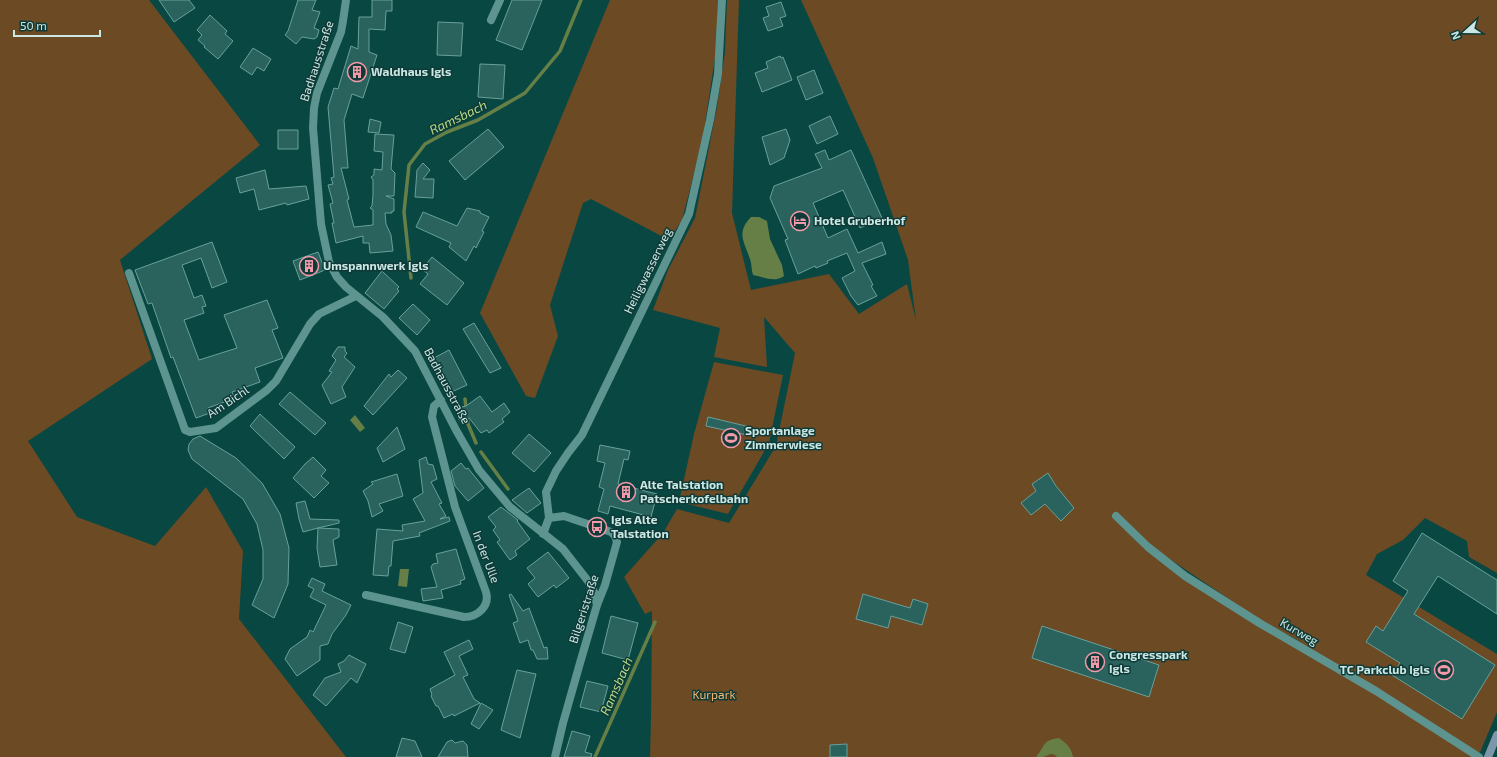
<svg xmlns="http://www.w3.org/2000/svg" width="1497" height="757" font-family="'Exo 2',sans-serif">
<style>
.green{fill:#6c4a24;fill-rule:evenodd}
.water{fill:#667f46}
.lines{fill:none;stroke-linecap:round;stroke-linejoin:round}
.stream{stroke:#667f46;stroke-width:3.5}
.building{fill:#2a625d;stroke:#69a09a}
.street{stroke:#5d948f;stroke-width:8}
.secondary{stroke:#7c96aa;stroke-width:8}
.labels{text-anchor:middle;stroke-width:3;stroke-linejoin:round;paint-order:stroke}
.street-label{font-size:12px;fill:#cce8e4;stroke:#0f3a37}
.poi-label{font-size:12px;font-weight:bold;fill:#cce8e4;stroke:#0f3a37;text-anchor:start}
.park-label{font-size:12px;fill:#f8b870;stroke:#0f3a37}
.water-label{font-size:13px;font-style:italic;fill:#b6db87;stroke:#0f3a37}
</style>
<rect width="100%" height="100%" fill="#094743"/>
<!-- green -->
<path class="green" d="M0,0H149L260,145L120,260L152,359L28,441L77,517L155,546L206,487L243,551L239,619L346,757H0Z
M610,0H718L717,45L702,143L682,220L669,240L591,199L583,203L550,305L558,336L535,398L526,396L480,313Z
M727,0H739L732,213L751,290L829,274L859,314L907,284L916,320L908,260L873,158L801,0H1497V573L1469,557L1467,541L1425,518L1403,540L1377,554L1366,575L1497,654V712L1478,757H650L651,719L652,611L645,614L624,577L663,533L677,509L729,523L776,446L795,353L764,317L767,367L714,357L720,328L653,310L668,270L695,218L717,107L725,52ZM1121,526L1260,620L1303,643L1243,617L1170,568Z
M714,362L783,375L769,443L728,514L679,502L694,434Z"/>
<!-- water -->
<path class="water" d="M751,217H759L767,221L770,239L782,265L784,276C775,283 763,277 753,275C751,269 752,264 750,259C744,241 736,233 751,217Z
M355,415L365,428L360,432L350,420Z
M400,569H409L407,587L398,586Z
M1059,738C1067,744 1071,747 1073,757H1057C1052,751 1048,756 1043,757C1041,757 1039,757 1036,757C1046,745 1042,740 1059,738Z"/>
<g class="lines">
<!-- stream -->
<path class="stream" d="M411,278L404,212L409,165L425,144L447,132L478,120L525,93L560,51L581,0
M465,399L468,424L476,443
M481,452L508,489
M595,757L655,622"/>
</g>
<!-- building -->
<path class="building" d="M159,0H189L195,8L174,22Z
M298,0H316L312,10L320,12L314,28L319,30L317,37L314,39L302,37L296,44L285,35L288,31Z
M372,0H392V11H386L385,30L369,29V52L377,55L363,98L352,94L344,120L348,168H341L349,199L347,200L354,227L373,225V210L370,208L372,206L373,195V180L371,177L374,175V169L382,170L383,152L374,151L375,134L394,135L391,169L395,173L394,196H386L394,199V211H392V213H385L386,224L391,235L393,251L370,253L369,243H363V236L336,243L332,223H334L330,204L333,203L328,185L333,184L331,178L334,177L328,107L334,88L338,89L351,46L358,49L359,17H372Z
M512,0H542L522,50L496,40Z
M781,2L786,16L780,18L783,26L768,31L763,18L769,16L766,7Z
M210,15L227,31L225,34L233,41L218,59L204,47L205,46L198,40L202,35L197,30Z
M438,22L463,23L461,56L437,55Z
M253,48L271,59L264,71L257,67L252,75L240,67Z
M780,56L781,58L783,57L792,80L762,92L755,73L768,68L766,62Z
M480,64L505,65L503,99L478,97Z
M814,70L823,93L806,100L797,77Z
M830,116L838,134L817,144L809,126Z
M370,119L381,122L379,133L368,132Z
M488,129L504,147L465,180L449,161Z
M786,129L790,140L784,158L770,165L762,137Z
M278,130H298V149H278Z
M825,150L829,160L851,150L882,218L860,228L843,190L813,203L828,238L847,229L858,253L882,242L886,254L862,263L873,285L871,286L877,296L858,305L851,296L842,278L855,271L847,253L827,261L828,263L816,268L815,266L798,274L785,240L788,239L770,198L774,186L822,168L815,154Z
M423,163L430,170L423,179H434L433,198L415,197L417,170Z
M265,170L269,189L306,186L309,199L287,205L286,203L259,210L254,189L240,193L236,178Z
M467,208L480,211V213L489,217L482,231L484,232L476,248L474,246L466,261L449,247L451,243L416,227L423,212L457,226Z
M212,242L227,282L212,288L201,258L182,265L194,298L202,295L206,306L202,307L204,313L184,320L199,360L237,348L224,315L267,300L278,328L272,330L283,358L255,368L260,382L232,392L235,398L208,408L210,413L196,418L173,357L171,358L152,303L148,304L135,270Z
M318,252L325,270L300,280L293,261Z
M432,257L464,283L447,305L420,284L428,274L422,269Z
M382,271L399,287L397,289L399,291L384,309L365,293Z
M413,304L430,320L417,335L399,318Z
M474,323L501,368L490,373L463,329Z
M338,347H345V351L347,353L344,357L355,367L342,387L346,397L331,404L322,385L332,372L329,371L336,360L332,356Z
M449,350L467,385L447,394L430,360Z
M398,370L407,378L373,415L364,406L389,374L391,377Z
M290,392L326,423L315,435L279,404Z
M480,396L492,412L504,403L510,412L502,419L504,422L489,433L487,430L481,433L469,418L459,420L457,408L466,406Z
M260,414L295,447L284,459L250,426Z
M708,417L750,427L747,435L706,426Z
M397,427L405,449L383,462L377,448Z
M529,434L551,453L534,472L512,453Z
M200,436L236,458L262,483L280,514L289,548L288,584L274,618L252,605L263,579V550L257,524L243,499L192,459L188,450L189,444L193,439Z
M600,445L630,451L628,460L624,459L618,484L657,494L651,517L610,506L608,514L598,511L604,489L599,487L605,463L597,461Z
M313,457L326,470L321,476L329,483L314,498L293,478L305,464Z
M426,457L428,464L433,465L437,479L431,482L442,503L439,504L446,516L440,519L449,517L450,521L419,533L420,536L393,541L391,566H389L388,576L373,575L377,529L403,531L402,525L425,521L413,499L423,493L419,460Z
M461,463L466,469L468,468L484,488L468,501L455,486L451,471Z
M1048,473L1056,486L1074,508L1061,521L1045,504L1031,515L1021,503L1036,491L1032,484Z
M397,474L403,496L379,504L383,511L372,517L368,501L363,491L373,484L371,482Z
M529,488L541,503L527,513L512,500Z
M305,501L310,519L339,520V523L318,528L339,529V537L333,540L337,565L320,567L317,548L318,528L303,532L299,519L296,503Z
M501,507L518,520L517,521L530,539L515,551L517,555L510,560L497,542L500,540L493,530L496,527L488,517Z
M1422,533L1497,580V614L1438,576L1414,614L1495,665L1462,719L1392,675L1400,663L1366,642L1376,626L1383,631L1408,591L1393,581Z
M456,549L465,579L460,581L461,584L441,590L443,598L423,601L421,589L437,587L431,567L433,564L438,563L436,554Z
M548,552L569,578L556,588L554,585L538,597L528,584L535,578L527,568Z
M312,578L325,584L322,591L351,605L346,615L332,634L328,644L320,646V660L297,676L285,659L290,649L307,637L310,630L313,632L326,605L310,597L314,589L308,586Z
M511,594L523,611L529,608L544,648L547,647L548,659H537L533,650H531L528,640L520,643L513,623L518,621L509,595Z
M863,594L910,608L913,599L928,604L922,625L891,616L888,628L856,619Z
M611,616L638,623L628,660L602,653Z
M398,622L413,627L405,653L390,649Z
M1042,626L1159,665L1149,697L1032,658Z
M469,640L473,649L459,656L468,675L463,677L474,699L480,703L454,716L453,714L444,718L438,706H436L431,696L432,695L430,689L455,675L444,652Z
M349,655L366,664L357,683L351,678L326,706L313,695L325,678L341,672L338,664L344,661Z
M517,670L536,674L520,738L501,730Z
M587,681L608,686L601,712L580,707Z
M481,703L493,710L479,729L471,724Z
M572,731L590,736L585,752L592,754L591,757H564Z
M402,738L415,741L422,757H396Z
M452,740L455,743L463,741L467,745L468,757H438L447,742Z
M847,744V757H830V745Z"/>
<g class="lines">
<!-- street -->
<path class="street" d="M346,0L343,21L341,32L317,93L314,108L313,128L321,224L329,262L337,277L346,287L383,317L415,351L456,430L479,470L510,507L563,549L588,581L594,592L597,605
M491,20L500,0
M129,273L184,427L185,430L190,432L216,428L267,390L276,381L310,324L319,314L356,296
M1116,516L1148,547L1185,576L1261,624L1376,691L1479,757
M549,518L564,516L611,532L615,536L617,542L605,585L597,605L580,663L563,723L555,757
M543,534L549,518L546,492L556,471L568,453L582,435L689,214L710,120L718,74L722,0
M366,595L464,617C478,617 490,606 486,592L455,507L432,417L434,406L441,400"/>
<!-- secondary -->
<path class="secondary" d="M1488,757L1497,735"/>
</g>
<!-- icons -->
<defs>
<symbol id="building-ring" viewBox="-11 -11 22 22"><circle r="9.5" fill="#0f3a37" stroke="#f39aaa" stroke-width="1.5"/><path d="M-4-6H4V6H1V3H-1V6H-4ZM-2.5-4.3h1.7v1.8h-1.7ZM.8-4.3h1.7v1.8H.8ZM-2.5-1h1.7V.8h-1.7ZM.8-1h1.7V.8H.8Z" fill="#f39aaa"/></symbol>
<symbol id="hotel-ring" viewBox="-11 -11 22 22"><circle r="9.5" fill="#0f3a37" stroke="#f39aaa" stroke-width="1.5"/><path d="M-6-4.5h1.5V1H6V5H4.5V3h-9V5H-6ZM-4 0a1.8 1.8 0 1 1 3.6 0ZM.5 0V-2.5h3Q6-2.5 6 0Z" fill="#f39aaa"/></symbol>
<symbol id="stadium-ring" viewBox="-11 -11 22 22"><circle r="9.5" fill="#0f3a37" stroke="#f39aaa" stroke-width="1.5"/><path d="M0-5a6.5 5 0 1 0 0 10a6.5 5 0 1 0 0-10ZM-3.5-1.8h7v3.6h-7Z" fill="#f39aaa"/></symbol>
<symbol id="bus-ring" viewBox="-11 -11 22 22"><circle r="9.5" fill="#0f3a37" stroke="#f39aaa" stroke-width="1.5"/><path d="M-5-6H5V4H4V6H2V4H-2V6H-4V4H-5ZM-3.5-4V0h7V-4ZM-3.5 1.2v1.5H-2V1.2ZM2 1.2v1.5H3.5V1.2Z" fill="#f39aaa"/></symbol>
</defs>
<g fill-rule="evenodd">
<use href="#building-ring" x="346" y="61" width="22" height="22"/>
<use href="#hotel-ring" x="789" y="210" width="22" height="22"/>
<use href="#building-ring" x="298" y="255" width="22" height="22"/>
<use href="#stadium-ring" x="720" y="427" width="22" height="22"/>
<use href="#building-ring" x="615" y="481" width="22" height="22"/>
<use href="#bus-ring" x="586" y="516" width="22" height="22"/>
<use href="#building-ring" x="1084" y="651" width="22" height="22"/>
<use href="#stadium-ring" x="1433" y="659" width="22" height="22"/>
</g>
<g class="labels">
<!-- street labels -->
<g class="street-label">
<text transform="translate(317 61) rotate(-72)" y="4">Badhausstraße</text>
<text transform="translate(648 271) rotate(-64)" y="4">Heiligwasserweg</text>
<text transform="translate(447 386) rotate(62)" y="4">Badhausstraße</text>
<text transform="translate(228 402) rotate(-34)" y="4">Am Bichl</text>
<text transform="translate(486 557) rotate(69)" y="4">In der Ulle</text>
<text transform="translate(584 609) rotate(-72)" y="4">Bilgeristraße</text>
<text transform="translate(1299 632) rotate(30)" y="4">Kurweg</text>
</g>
<!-- poi labels -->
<g class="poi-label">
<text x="371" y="76">Waldhaus Igls</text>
<text x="814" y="225">Hotel Gruberhof</text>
<text x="323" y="270">Umspannwerk Igls</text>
<text x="745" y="435">Sportanlage<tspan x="745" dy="14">Zimmerwiese</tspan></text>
<text x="640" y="489">Alte Talstation<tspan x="640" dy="14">Patscherkofelbahn</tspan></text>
<text x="611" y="524">Igls Alte<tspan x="611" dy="14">Talstation</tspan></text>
<text x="1109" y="659">Congresspark<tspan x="1109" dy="14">Igls</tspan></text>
<text x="1430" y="674" text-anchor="end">TC Parkclub Igls</text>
</g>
<!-- park labels -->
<g class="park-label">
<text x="714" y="699">Kurpark</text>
</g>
<!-- water labels -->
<g class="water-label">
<text transform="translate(458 117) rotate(-26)" y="5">Ramsbach</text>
<text transform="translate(616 686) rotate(-66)" y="5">Ramsbach</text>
</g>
</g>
<!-- north arrow -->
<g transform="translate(1465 32) rotate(249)" stroke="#0f3a37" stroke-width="3" paint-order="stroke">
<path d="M0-3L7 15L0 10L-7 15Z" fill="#cce8e4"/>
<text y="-6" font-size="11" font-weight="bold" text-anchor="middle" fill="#cce8e4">N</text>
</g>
<!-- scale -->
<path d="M14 30v6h86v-6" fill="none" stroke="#cce8e4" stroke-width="2"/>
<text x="20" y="30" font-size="12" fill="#cce8e4" stroke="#0f3a37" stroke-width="3" paint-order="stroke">50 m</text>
</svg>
